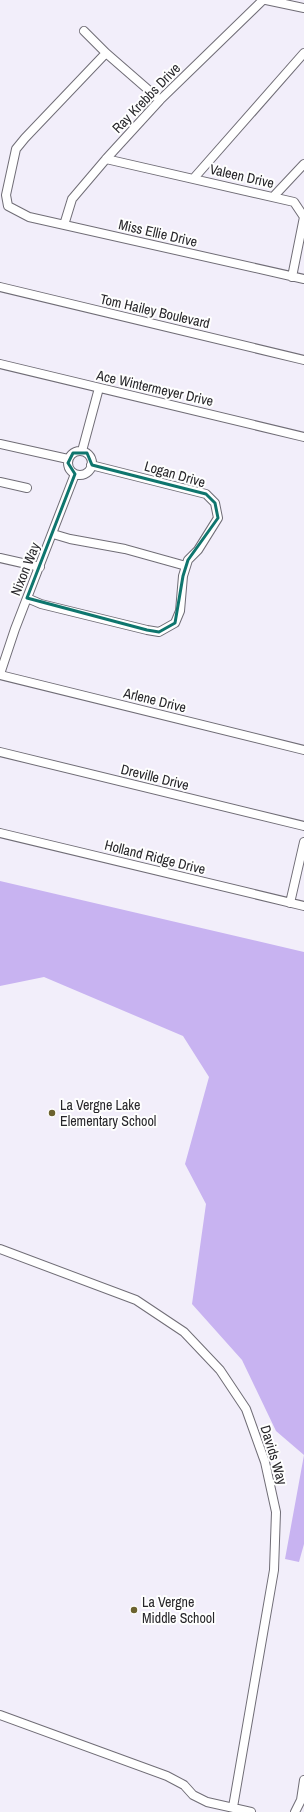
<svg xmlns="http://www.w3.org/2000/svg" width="304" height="1812" font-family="'Archivo Narrow',sans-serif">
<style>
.forest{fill:#c8b3f1}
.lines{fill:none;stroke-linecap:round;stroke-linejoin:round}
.minor-casing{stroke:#706d76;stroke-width:10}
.minor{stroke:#fff;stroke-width:8}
.marked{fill:none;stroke:#0f766e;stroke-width:3;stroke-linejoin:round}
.poi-dot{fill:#6c622f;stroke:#fefefe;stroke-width:1.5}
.labels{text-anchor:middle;stroke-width:4;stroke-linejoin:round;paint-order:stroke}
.street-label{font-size:14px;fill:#27262a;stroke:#fefefe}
.poi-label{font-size:14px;fill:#27262a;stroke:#fefefe;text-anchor:start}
</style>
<rect width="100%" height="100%" fill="#f2eefa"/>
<!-- forest -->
<path class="forest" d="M0,881L304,952V1544L299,1562L285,1559L304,1455L276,1431L242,1360L192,1304L206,1204L185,1164L209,1077L183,1036L44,977L0,986Z"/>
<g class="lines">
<defs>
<path id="minor" d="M266,0L304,8
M84,31L106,53L160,100
M106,53L25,138L16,149L6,195L8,206L29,217L304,279
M106,159L294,202L304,217L292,277
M194,178L304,53
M273,197L304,164
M64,225L72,199L106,159L160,100L263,0
M0,287L304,360
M0,364L304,437
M0,444L68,459
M82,451L99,388
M68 463a12 12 0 1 1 24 0a12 12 0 1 1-24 0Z
M0,482L27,488
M53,534L70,539L125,549L186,566
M0,558L40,567
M27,598L41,604L147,630L159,632L175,623L180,611L183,576L188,560L198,550L218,518L215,503L206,494L91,465
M0,674L15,629L75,474
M0,675L304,750
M0,752L304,826
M0,833L304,906
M290,903L304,842
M0,1249L136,1300L184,1332L220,1370L246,1409L265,1462L276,1512L274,1570L233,1807
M0,1715L167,1776L184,1785L193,1795L207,1802L251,1812
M295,1812L301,1800L304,1780"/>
</defs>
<!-- minor casing -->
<use href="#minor" class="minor-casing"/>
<!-- minor -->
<use href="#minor" class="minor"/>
</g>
<!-- marked area -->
<path class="marked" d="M73,453H87L92,465L206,494L215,503L218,518L188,560L183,576L175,623L159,632L147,630L27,598L75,474L68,463Z"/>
<!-- markers -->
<g class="poi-dot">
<circle cx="52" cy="1113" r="4"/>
<circle cx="134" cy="1610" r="4"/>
</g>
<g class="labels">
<!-- street labels -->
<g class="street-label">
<text transform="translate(146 98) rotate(-46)" y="5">Ray Krebbs Drive</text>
<text transform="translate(242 176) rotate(13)" y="5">Valeen Drive</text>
<text transform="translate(158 233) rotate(13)" y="5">Miss Ellie Drive</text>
<text transform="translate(155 311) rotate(13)" y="5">Tom Hailey Boulevard</text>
<text transform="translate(155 388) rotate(13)" y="5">Ace Wintermeyer Drive</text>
<text transform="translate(175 474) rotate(16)" y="5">Logan Drive</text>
<text transform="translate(25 569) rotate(-68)" y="5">Nixon Way</text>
<text transform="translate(155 700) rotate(14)" y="5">Arlene Drive</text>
<text transform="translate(155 777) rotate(14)" y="5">Dreville Drive</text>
<text transform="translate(155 857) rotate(14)" y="5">Holland Ridge Drive</text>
<text transform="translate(274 1455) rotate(73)" y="5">Davids Way</text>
</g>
<!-- poi labels -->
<g class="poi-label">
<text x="60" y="1110">La Vergne Lake<tspan x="60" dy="16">Elementary School</tspan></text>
<text x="142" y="1607">La Vergne<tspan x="142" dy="16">Middle School</tspan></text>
</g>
</g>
</svg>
